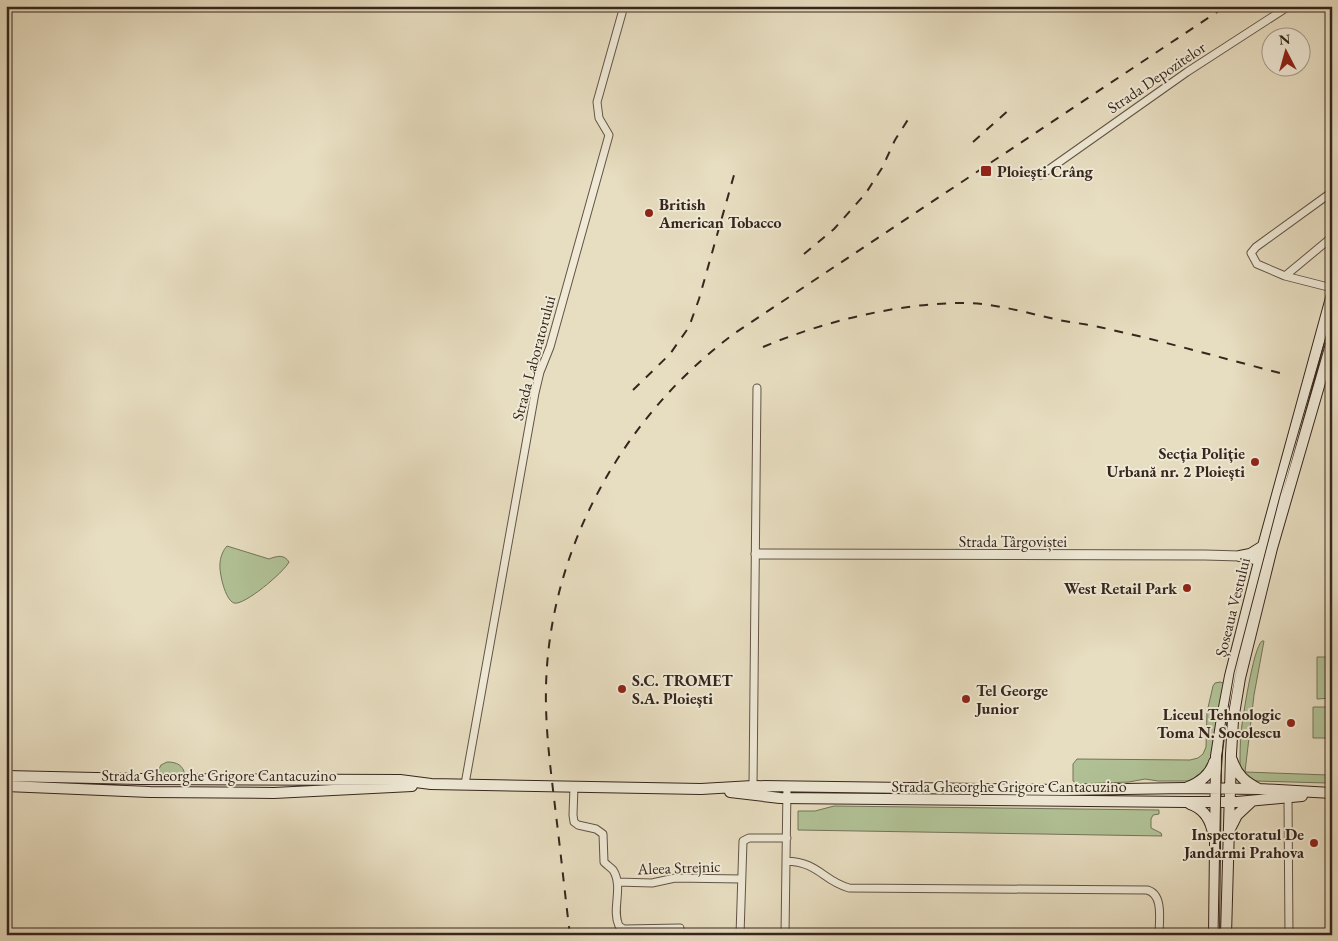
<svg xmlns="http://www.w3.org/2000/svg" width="1338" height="941" font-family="'EB Garamond',serif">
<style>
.green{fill:#b1c296;stroke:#74745a}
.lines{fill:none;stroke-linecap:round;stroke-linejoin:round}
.minor-casing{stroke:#625446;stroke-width:9}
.tertiary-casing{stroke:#625446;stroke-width:11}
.secondary-casing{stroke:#36261d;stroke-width:12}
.minor{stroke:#efe9d6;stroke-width:7}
.tertiary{stroke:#efe9d6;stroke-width:9}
.secondary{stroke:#efe9d6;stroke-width:10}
.tram{stroke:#36261d;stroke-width:1}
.rail{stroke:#36261d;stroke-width:2;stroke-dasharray:9 9;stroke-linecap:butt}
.poi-dot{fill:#8f2418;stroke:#efe9d6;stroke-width:2}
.labels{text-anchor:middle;stroke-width:4;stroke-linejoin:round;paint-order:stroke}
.street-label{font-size:16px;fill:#36261d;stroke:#efe9d6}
.poi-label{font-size:16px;font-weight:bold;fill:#36261d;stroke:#efe9d6;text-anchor:start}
</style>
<rect width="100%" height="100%" fill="#e7ddc0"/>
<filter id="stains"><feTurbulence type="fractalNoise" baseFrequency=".004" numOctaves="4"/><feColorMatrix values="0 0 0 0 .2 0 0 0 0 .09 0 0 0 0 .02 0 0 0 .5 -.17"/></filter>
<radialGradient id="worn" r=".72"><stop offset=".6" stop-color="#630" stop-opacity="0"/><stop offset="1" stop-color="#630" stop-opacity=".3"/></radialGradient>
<!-- green -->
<path class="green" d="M227,546L269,559C277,556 284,554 289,562C284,572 244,606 234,603C225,600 219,572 220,564C220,558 223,550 227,546Z
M1262,641H1264L1254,695L1245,772L1328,775L1327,783L1256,781L1251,780L1240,767C1240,756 1240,743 1241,732C1243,717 1253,648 1262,641Z
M1317,657H1332V698L1317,699Z
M1220,682L1224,683L1210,762L1206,772L1194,781H1158L1145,779L1129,782L1077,784L1073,781V764L1077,759L1190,760L1198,758L1203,754L1206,747L1207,712L1213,686L1215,683Z
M1313,707H1332V738H1313Z
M167,762C177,762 183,765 185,775H156L161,765Z
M834,806L1159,810V814L1153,815L1151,819V828L1161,833L1162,836L798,830V811H815Z"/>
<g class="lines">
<defs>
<path id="minor" d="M1041,175L1187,72L1289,6
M1332,192L1256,247L1251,253L1257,264L1285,276L1332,288
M1285,276L1332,237
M465,784L535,393L540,372L550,347L609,135L599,118L597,102L624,6
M574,786L573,815L574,822L578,825L596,829L603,834L604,862C607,865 610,867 613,870C624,887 611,909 619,926L624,929L680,928
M753,786L757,388
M1288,798L1289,935
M786,861C819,862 823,881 849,888L1147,890C1164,894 1159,921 1159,935
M617,882L652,883L675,878L741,879
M740,935L743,841L749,838H787
M785,935L787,787"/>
<path id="tertiary" d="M756,554L1205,555L1240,556L1266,562"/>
<path id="secondary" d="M1240,556L1250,554L1263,546
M1232,760C1237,775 1245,782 1259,789
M6,776L141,779L400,780L431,784L701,789L753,786L1064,790L1185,788L1259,789L1332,793
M6,786L150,792L274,793L412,786
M1188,787C1201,782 1210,775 1214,762
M730,792L780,798L1187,802H1237L1302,796
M1190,804C1202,808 1209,817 1212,829
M1230,829L1237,815L1252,801
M1214,935L1216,756L1222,718L1230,676L1263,546L1332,294
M1226,935L1231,754L1233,720L1240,678L1272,548L1332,341"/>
</defs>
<!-- minor casing -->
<use href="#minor" class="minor-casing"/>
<!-- tertiary casing -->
<use href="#tertiary" class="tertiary-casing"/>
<!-- secondary casing -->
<use href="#secondary" class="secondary-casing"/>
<!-- minor -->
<use href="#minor" class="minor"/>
<!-- tertiary -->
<use href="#tertiary" class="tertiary"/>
<!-- secondary -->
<use href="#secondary" class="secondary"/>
<!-- tram -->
<path class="tram" d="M1218,935L1221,776L1224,731L1234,673L1280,496L1332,316"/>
<!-- rail -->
<path class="rail" d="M973,142L1010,109
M804,254L834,229L866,193L882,168L895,140L909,118
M763,347C822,322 895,304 958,303C993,302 1026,313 1059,320C1075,323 1092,325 1108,329C1167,342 1225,359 1284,374
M633,390L670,354L689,327L699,299L734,175
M570,935C565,895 561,855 556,815C551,772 545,730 546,687C549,548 624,415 735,333L1226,6"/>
</g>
<!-- markers -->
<g class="poi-dot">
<rect x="980" y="165" width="12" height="12" rx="2.5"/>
<circle cx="649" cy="213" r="5"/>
<circle cx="1255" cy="462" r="5"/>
<circle cx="1187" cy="588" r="5"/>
<circle cx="622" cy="689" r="5"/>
<circle cx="966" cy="699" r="5"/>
<circle cx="1291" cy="723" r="5"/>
<circle cx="1314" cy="843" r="5"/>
</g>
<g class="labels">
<!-- street labels -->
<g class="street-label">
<text transform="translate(1156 77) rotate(-34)" y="6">Strada Depozitelor</text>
<text transform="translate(533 358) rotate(-75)" y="6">Strada Laboratorului</text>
<text x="1013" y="547">Strada Târgoviștei</text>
<text transform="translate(1232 607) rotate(-76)" y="6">Șoseaua Vestului</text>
<text x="219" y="781">Strada Gheorghe Grigore Cantacuzino</text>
<text x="1009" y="792">Strada Gheorghe Grigore Cantacuzino</text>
<text transform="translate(679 867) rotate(-2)" y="6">Aleea Strejnic</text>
</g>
<!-- poi labels -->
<g class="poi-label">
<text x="997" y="177">Ploieşti Crâng</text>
<text x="659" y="210">British<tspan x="659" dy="18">American Tobacco</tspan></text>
<text x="1245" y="459" text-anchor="end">Secția Poliție<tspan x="1245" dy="18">Urbană nr. 2 Ploiești</tspan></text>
<text x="1177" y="594" text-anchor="end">West Retail Park</text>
<text x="632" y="686">S.C. TROMET<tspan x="632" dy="18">S.A. Ploiești</tspan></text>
<text x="976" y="696">Tel George<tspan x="976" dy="18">Junior</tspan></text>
<text x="1281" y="720" text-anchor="end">Liceul Tehnologic<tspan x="1281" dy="18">Toma N. Socolescu</tspan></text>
<text x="1304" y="840" text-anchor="end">Inspectoratul De<tspan x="1304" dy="18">Jandarmi Prahova</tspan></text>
</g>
</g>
<!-- margin -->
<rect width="1338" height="941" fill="none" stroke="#e7ddc0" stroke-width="25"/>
<rect x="8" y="8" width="1323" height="926" fill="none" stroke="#36261d" stroke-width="2.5"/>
<rect x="12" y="12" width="1313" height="916" fill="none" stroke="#36261d"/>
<!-- north arrow -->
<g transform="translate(1286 52) rotate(354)"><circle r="24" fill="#efe9d6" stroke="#a59b8c"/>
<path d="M0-4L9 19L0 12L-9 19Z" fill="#8f2418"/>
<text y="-8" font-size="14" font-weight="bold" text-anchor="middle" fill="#36261d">N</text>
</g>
<rect width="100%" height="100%" filter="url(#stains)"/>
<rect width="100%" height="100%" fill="url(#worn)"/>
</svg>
